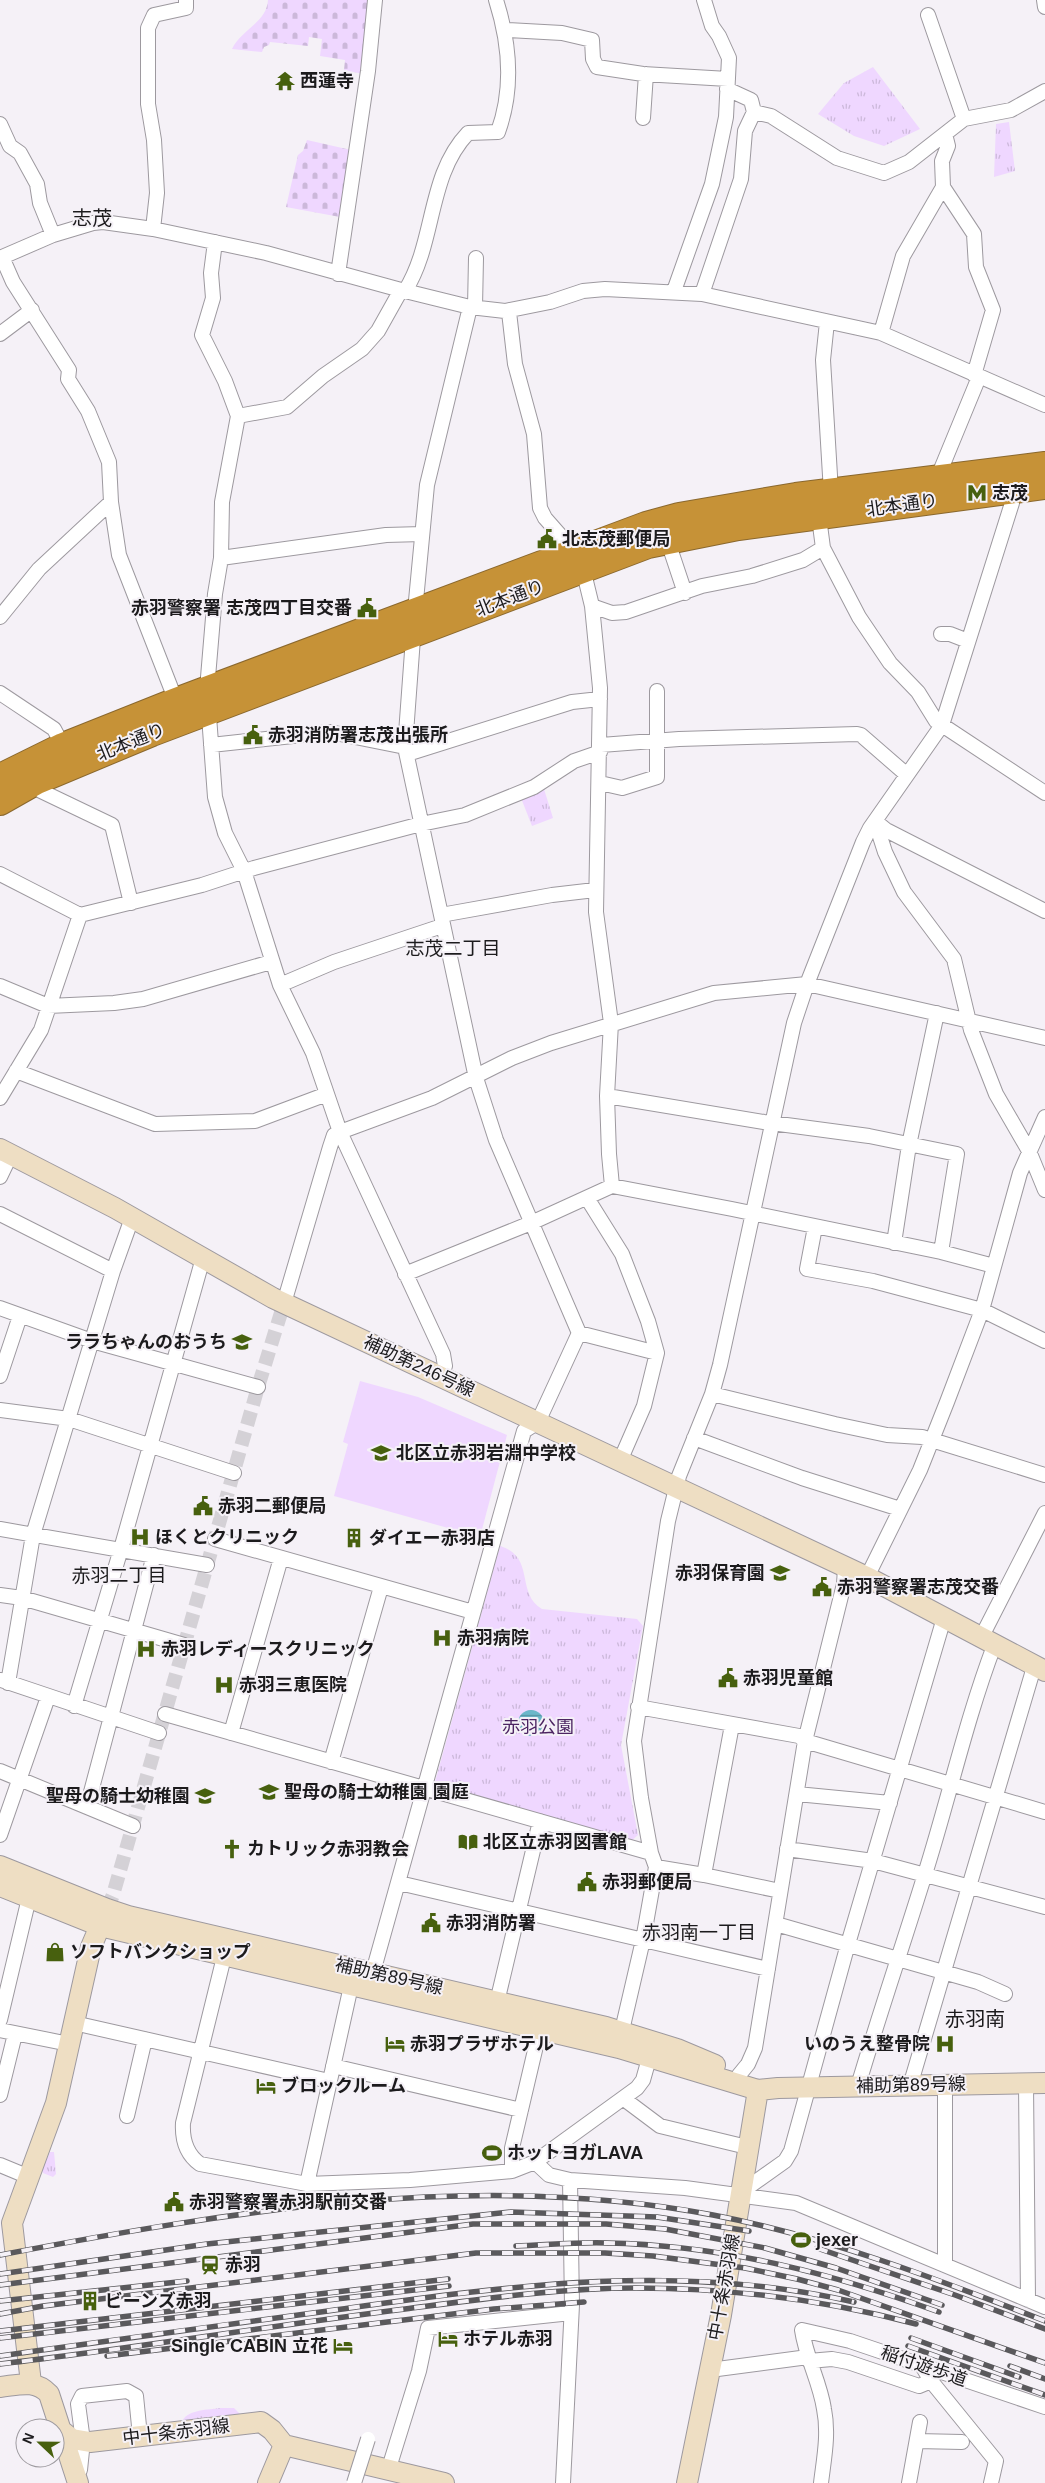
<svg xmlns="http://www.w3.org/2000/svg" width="1045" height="2483" font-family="Arial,'Noto Sans JP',sans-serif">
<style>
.grass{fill:url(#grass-tufts)}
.cemetery{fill:url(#cemetery-stones)}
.pitch{fill:#efd7ff}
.water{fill:url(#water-rules)}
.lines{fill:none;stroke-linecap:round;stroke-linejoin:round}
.street-tunnel{stroke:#d4d1d6;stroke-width:14;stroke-dasharray:14 7;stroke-linecap:butt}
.street-casing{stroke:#9d999f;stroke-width:16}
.secondary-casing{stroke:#9d999f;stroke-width:22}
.highway-casing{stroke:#8a682e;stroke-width:28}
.street{stroke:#fff;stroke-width:14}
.secondary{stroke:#eedec3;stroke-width:20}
.highway{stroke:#c69237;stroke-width:26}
.rail-casing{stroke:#5a595c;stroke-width:5.5}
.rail{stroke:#f5f1f7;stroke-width:4;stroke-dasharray:11;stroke-linecap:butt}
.street-bridge-casing{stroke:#9d999f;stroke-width:16;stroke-linecap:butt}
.street-bridge{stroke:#fff;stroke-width:14}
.labels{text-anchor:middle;stroke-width:4;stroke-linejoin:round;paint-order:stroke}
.poi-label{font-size:18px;font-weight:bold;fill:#1c1b1d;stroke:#f5f1f7;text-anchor:start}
.street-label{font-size:18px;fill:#1c1b1d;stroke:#f5f1f7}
.park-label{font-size:18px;fill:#4c2462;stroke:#f5f1f7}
.neighbourhood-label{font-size:19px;fill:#1c1b1d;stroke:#f5f1f7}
.quarter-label{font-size:20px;fill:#1c1b1d;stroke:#f5f1f7}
</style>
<defs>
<pattern id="grass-tufts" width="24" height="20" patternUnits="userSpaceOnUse" patternTransform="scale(1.25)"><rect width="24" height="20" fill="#efd7ff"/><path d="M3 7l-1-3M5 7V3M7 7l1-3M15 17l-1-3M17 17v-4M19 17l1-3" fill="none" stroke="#ccb8da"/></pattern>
<pattern id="cemetery-stones" width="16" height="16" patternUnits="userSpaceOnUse" patternTransform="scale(1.25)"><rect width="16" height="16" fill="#efd7ff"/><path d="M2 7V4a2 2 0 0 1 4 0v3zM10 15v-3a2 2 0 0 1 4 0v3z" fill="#ccb8da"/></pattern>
<pattern id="water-rules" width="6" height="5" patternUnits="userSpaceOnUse" patternTransform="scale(1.25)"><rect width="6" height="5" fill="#6cb7ca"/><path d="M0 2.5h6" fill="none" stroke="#5894a3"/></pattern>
</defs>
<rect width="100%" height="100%" fill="#f5f1f7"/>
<!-- grass -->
<path class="grass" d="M873,67L920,129L884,146L854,136L818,114L844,83Z
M1009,122L1015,171L994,177L996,124Z
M544,789L553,818L532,826L521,798Z
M500,1546C536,1557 515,1593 542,1609L637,1619L643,1626L621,1745L638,1835L631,1841L437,1785L435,1782Z
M50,2152H54L56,2174L53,2177L43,2173L42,2170Z
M220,2408H234L241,2415L182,2421C189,2409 208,2410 220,2408Z"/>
<!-- cemetery -->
<path class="cemetery" d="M268,0H372L363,74L344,70L345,60L320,56L322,39L309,37L308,46L270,42L269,45L264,47L262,52L232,49C241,30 267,22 268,0Z
M307,140L351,150L340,217L286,207L298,155L303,151Z"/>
<!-- pitch -->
<path class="pitch" d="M360,1381L418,1397L507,1435L480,1537L334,1496L348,1444L343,1442Z"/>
<!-- water -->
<path class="water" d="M518 1723a13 13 0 1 1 26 0a13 13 0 1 1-26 0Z"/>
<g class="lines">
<!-- street-tunnel -->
<path class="street-tunnel" d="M107,1909L113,1895L258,1387L284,1303"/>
<defs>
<path id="street" d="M1044,0L1045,7
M928,15L964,119
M506,30L562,33L592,40L593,59L597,67L643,74L728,79
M727,89L751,100L754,112
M643,118L646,74
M0,124L10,146L20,153L37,184L40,203L53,235
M943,187L974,234L976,267L993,310L974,375
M153,229L157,193L154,140L148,104V28L154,15L186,8V0
M215,242L211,273L213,298L202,335L225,381L238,416
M2,257L13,282L69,370L68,379L88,411L109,462L111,502L119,555L176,701
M0,258L53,235L93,223L103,222L153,229L266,253L401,290L470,307L505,311L550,302L583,291L605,289L702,294L881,333L1045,405
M338,274L368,71L375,0
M405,291C436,242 427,176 468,133L498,132C514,88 510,44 496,0
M674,291L712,184L726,117L729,58L719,36L712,26L704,0
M702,294L741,179L745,131L754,112L771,116L837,158L884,173L909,162L964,119L1011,110L1045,91
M475,307L476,258
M509,312L515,364L534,434L540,508L545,518L574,551
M827,322L823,360L831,492
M881,333L903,256L943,187L942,161L948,146L945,134
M0,334L32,310
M937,479L979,377
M818,510L823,548L859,617L890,663L918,692L936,721L1045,793
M667,539L685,593
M221,558L386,535L422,534
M583,569L592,606L600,688L596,912L611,1023L607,1096L609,1154L612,1186
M592,606L612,613L626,612L702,586L752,576L803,560L823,548
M0,617L39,569L111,502
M941,634H950L968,641
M0,693L54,729L63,746
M211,745L330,732L405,747
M601,745L679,739L857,734L861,735L907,775
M407,754L572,702L600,699
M37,781L41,791L112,825L131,903
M600,783L622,788L657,777V691
M875,821L885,852L904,892L954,959L971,1030L996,1094L1029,1151L1045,1190
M875,821L886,830L1045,911
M0,874L80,915L202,885L254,868L421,824L465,815L534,787L574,761L600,752
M441,915L552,895L595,890
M280,985L334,962L442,926
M0,986L48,1006L114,1003L143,999L271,962
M16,1071L155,1124L255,1121L327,1094
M607,1096L764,1122L869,1136L957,1154L941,1252
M0,1098L41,1030L80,915
M0,1177L11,1154
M587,1198L622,1254L648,1321L657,1353L644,1406L620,1461
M0,1214L113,1271
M815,1227L807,1269L873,1281L982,1310L1045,1341
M894,1243L909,1145L937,1013
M405,1274L531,1223L612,1186L732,1209L941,1252L994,1266
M284,1303L330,1147L334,1135L340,1132L313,1053L280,985L244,871L225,833L215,797L207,689L215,594L221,558L222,502L238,416L287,407L323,376L362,349L378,331L401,290
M0,1308L92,1341L258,1387
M579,1333L657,1353
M0,1376L20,1316
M440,1376L445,1366L443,1354L340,1132L432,1098L512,1058L551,1043L714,993L807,984L1045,1038
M712,1394L835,1424L887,1435L922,1437L1045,1475
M0,1410L69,1419L234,1473
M694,1438L802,1478L900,1509
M0,1529L207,1565
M215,1539L473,1612
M869,1578L871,1569L920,1470L947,1402L982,1310L1020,1173L1045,1117
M0,1595L22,1598L184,1645
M981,1638L1045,1513
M1,1680L159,1733
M8,1683L33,1535L113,1271L132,1218
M74,1706L121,1549L203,1258
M638,1707L799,1736L805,1741L1045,1812
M165,1714L651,1853
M732,1725L704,1875L780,1891
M231,1733L281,1558
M331,1762L381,1587
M0,1771L133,1826
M797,1794L890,1803
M87,1807L154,1555
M0,1835L48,1697
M787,1849L873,1861L1045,1907
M656,1867L704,1875
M399,1883L768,1969
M776,1924L978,1982L1005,1994
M224,1957L183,2123C182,2140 186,2154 200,2164L307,2184L410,2180L512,2171L535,2162L637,2088L643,2080L652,2048
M497,2002L540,1821
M0,2020L29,1898
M74,2023L329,2081
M0,2030L69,2044
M620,2039L643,1940L656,1867L651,1853L641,1798L634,1741L668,1521L679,1476L712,1394L720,1365L794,1023L807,984L863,842L870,828L942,725L1012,503L1010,485
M333,2066L521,2110
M739,2075L748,2064L755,2048L805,1741L844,1584L845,1568
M1026,2083L1028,2300
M945,2085V2265
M858,2086C879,2015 903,1945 925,1874C949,1798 966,1720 994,1646
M910,2086L1034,1667
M0,2095L15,2034
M624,2099L660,2126L747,2147
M127,2116L145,2039
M535,2162L549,2175L570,2180L685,2188L796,2203L1045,2307
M0,2165L29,2177
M512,2171V2148L540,2029
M307,2184L351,1986L373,1972L524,1431L538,1422L579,1333L496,1140L476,1078L405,747L415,611L427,485L470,307
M740,2193L785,2161L791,2151L848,1944L944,1618
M809,2361L832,2359L848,2362L919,2386L931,2381
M921,2364L931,2381L996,2461L991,2483
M710,2370L808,2357
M917,2441L962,2442
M80,2470L83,2441L78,2404L82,2396L127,2391L136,2396L140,2436
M388,2471L419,2371L428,2328L571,2313
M563,2483L572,2305L570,2180
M821,2483C824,2458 829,2434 824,2409C820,2382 806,2358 802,2330L850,2341L1045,2407
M909,2483L920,2422"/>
<path id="secondary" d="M0,1149L115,1208L273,1298L869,1578L1045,1671
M0,1866L107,1909L128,1916L606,2027L677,2049L715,2065
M0,1886L100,1926L619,2048L758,2090L778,2088L1045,2083
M31,2383L12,2223L56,2103L91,1947L105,1914
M0,2387C19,2385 35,2379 49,2394L78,2483
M62,2431L72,2439L90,2442L261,2422L272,2430L284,2445L444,2483
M268,2483L284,2445
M687,2483L721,2315L758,2090"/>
<path id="highway" d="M0,777L63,746L176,701L646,525L679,516L796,496L1045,465
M0,802L37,781L152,733L648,545L738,527L1045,486"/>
</defs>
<!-- street casing -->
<use href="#street" class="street-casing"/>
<!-- secondary casing -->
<use href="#secondary" class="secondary-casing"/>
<!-- highway casing -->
<use href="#highway" class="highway-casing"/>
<!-- street -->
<use href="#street" class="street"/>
<!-- secondary -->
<use href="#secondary" class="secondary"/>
<!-- highway -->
<use href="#highway" class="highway"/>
<defs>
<path id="rail" d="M516,2246C546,2245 576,2242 607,2243C722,2245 831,2273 939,2312
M817,2248L955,2295L1045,2329
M0,2255C232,2211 478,2170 713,2215C828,2237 937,2279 1045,2321
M0,2274L207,2244L511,2212L657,2217L749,2231
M0,2285L473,2224H606L665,2229L765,2248L836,2268L942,2305
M0,2301L187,2281
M0,2314L43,2306L476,2253H605L653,2256L745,2268L797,2279L838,2290L1045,2363
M0,2331L448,2279
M0,2338L449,2286
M911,2338L1019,2377
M908,2346L1045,2395
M0,2356C104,2341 208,2327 313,2313C496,2288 669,2260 854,2302
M107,2356L494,2309L584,2302
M0,2364C135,2348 270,2326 405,2309C482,2299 558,2288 636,2288C730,2288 825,2300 916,2324
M1010,2366L1045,2379"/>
</defs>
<!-- rail casing -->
<use href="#rail" class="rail-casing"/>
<!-- rail -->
<use href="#rail" class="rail"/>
<defs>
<path id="street-bridge" d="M354,2483L368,2439"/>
</defs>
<!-- street-bridge casing -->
<use href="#street-bridge" class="street-bridge-casing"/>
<!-- street-bridge -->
<use href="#street-bridge" class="street-bridge"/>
</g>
<!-- icons -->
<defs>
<symbol id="temple-bare" viewBox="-9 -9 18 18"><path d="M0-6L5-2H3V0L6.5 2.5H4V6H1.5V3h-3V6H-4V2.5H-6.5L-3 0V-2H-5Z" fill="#47600e" stroke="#f5f1f7" stroke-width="2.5" paint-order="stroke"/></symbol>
<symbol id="metro-bare" viewBox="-9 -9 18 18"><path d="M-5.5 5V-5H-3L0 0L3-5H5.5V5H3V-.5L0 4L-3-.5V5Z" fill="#47600e" stroke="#f5f1f7" stroke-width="2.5" paint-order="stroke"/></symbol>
<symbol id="civic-bare" viewBox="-9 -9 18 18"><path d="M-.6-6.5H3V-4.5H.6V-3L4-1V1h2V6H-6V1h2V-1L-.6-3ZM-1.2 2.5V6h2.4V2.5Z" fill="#47600e" stroke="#f5f1f7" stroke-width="2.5" paint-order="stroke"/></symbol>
<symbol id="school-bare" viewBox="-9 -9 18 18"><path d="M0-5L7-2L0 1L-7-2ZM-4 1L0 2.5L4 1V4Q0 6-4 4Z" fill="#47600e" stroke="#f5f1f7" stroke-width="2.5" paint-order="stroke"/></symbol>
<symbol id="hospital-bare" viewBox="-9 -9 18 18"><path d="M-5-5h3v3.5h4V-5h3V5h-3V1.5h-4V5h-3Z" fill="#47600e" stroke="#f5f1f7" stroke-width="2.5" paint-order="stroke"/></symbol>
<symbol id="building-bare" viewBox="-9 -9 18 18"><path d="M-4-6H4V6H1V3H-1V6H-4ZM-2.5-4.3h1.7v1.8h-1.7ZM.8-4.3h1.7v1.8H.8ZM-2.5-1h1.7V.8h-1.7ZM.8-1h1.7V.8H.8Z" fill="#47600e" stroke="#f5f1f7" stroke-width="2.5" paint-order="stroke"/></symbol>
<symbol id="library-bare" viewBox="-9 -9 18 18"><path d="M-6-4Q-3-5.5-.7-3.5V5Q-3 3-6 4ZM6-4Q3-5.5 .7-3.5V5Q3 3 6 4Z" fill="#47600e" stroke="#f5f1f7" stroke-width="2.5" paint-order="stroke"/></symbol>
<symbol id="church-bare" viewBox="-9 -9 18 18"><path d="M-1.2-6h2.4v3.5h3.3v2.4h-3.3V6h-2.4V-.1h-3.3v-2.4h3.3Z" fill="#47600e" stroke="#f5f1f7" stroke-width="2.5" paint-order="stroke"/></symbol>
<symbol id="shop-bare" viewBox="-9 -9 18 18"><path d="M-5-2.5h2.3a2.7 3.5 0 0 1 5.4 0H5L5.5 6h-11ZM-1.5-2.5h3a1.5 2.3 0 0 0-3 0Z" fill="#47600e" stroke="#f5f1f7" stroke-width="2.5" paint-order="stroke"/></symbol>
<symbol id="hotel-bare" viewBox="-9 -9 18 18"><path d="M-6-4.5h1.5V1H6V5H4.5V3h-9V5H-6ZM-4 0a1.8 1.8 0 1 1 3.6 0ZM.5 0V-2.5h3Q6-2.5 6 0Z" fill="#47600e" stroke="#f5f1f7" stroke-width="2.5" paint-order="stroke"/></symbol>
<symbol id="stadium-bare" viewBox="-9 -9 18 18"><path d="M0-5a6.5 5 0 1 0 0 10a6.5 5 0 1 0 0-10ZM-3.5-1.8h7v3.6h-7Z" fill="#47600e" stroke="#f5f1f7" stroke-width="2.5" paint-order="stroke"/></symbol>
<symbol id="station-bare" viewBox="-9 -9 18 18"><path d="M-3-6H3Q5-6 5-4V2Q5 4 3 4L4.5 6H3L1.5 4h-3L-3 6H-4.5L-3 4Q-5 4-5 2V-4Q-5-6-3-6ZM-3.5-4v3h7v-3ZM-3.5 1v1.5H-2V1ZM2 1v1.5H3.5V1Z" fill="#47600e" stroke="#f5f1f7" stroke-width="2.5" paint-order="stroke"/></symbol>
</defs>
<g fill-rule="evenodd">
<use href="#temple-bare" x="271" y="67" width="28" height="28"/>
<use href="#metro-bare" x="963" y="479" width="28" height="28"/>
<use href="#civic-bare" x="533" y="525" width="28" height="28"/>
<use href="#civic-bare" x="353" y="594" width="28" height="28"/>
<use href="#civic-bare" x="239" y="721" width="28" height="28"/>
<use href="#school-bare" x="228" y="1328" width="28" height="28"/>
<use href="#school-bare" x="367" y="1439" width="28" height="28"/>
<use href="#civic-bare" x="189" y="1492" width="28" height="28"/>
<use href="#hospital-bare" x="126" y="1523" width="28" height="28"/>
<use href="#building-bare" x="340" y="1524" width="28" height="28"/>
<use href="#school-bare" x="766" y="1559" width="28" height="28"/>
<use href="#civic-bare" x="808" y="1573" width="28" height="28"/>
<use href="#hospital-bare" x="428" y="1624" width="28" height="28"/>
<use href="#hospital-bare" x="132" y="1635" width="28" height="28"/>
<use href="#civic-bare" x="714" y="1664" width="28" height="28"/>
<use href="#hospital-bare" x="210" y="1671" width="28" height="28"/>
<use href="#school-bare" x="255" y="1778" width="28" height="28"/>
<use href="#school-bare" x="191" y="1782" width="28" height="28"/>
<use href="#library-bare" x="454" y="1828" width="28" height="28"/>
<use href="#church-bare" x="218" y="1835" width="28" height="28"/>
<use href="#civic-bare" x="573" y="1868" width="28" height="28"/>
<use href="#civic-bare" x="417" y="1909" width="28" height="28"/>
<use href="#shop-bare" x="41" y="1938" width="28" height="28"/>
<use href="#hotel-bare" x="381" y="2030" width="28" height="28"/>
<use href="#hospital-bare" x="931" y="2030" width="28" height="28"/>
<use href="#hotel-bare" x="252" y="2072" width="28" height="28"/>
<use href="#stadium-bare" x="478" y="2139" width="28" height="28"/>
<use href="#civic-bare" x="160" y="2188" width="28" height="28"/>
<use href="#stadium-bare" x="787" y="2226" width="28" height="28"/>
<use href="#station-bare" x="196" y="2251" width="28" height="28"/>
<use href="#building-bare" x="76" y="2287" width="28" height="28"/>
<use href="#hotel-bare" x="434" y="2325" width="28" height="28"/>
<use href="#hotel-bare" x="329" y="2332" width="28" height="28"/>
</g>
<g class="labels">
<!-- poi labels -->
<g class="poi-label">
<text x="300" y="87">西蓮寺</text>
<text x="992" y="499">志茂</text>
<text x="562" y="545">北志茂郵便局</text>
<text x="352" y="614" text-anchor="end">赤羽警察署 志茂四丁目交番</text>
<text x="268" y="741">赤羽消防署志茂出張所</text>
<text x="227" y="1348" text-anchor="end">ララちゃんのおうち</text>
<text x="396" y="1459">北区立赤羽岩淵中学校</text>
<text x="218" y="1512">赤羽二郵便局</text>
<text x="155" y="1543">ほくとクリニック</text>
<text x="369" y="1544">ダイエー赤羽店</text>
<text x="765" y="1579" text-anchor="end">赤羽保育園</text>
<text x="837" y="1593">赤羽警察署志茂交番</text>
<text x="457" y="1644">赤羽病院</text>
<text x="161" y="1655">赤羽レディースクリニック</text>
<text x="743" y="1684">赤羽児童館</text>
<text x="239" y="1691">赤羽三恵医院</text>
<text x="284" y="1798">聖母の騎士幼稚園 園庭</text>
<text x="190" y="1802" text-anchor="end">聖母の騎士幼稚園</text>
<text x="483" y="1848">北区立赤羽図書館</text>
<text x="247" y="1855">カトリック赤羽教会</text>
<text x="602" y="1888">赤羽郵便局</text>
<text x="446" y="1929">赤羽消防署</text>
<text x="70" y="1958">ソフトバンクショップ</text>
<text x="410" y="2050">赤羽プラザホテル</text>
<text x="930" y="2050" text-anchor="end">いのうえ整骨院</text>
<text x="281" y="2092">ブロックルーム</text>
<text x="507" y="2159">ホットヨガLAVA</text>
<text x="189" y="2208">赤羽警察署赤羽駅前交番</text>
<text x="816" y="2246">jexer</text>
<text x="225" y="2271">赤羽</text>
<text x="105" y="2307">ビーンズ赤羽</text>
<text x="463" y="2345">ホテル赤羽</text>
<text x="328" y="2352" text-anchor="end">Single CABIN 立花</text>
</g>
<!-- street labels -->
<g class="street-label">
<text transform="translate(902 505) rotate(-8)" y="6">北本通り</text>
<text transform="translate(510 598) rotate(-21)" y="6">北本通り</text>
<text transform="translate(131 742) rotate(-22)" y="6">北本通り</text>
<text transform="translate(419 1366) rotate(25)" y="6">補助第246号線</text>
<text transform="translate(389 1976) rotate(13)" y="6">補助第89号線</text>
<text transform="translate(911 2085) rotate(-1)" y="6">補助第89号線</text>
<text transform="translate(724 2287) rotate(-80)" y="6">中十条赤羽線</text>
<text transform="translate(924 2366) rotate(19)" y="6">稲付遊歩道</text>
<text transform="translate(176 2432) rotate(-7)" y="6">中十条赤羽線</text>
</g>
<!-- park labels -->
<g class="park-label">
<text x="538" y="1733">赤羽公園</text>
</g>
<!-- neighbourhood labels -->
<g class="neighbourhood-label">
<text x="453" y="955">志茂二丁目</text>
<text x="119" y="1582">赤羽二丁目</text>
<text x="699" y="1939">赤羽南一丁目</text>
</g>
<!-- quarter labels -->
<g class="quarter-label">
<text x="92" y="225">志茂</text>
<text x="975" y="2026">赤羽南</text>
</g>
</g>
<!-- north arrow -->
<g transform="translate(40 2443) rotate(292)"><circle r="24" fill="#f5f1f7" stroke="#9e9ba0"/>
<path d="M0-4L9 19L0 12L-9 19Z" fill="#47600e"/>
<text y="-8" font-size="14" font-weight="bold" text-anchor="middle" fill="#1c1b1d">N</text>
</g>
</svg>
